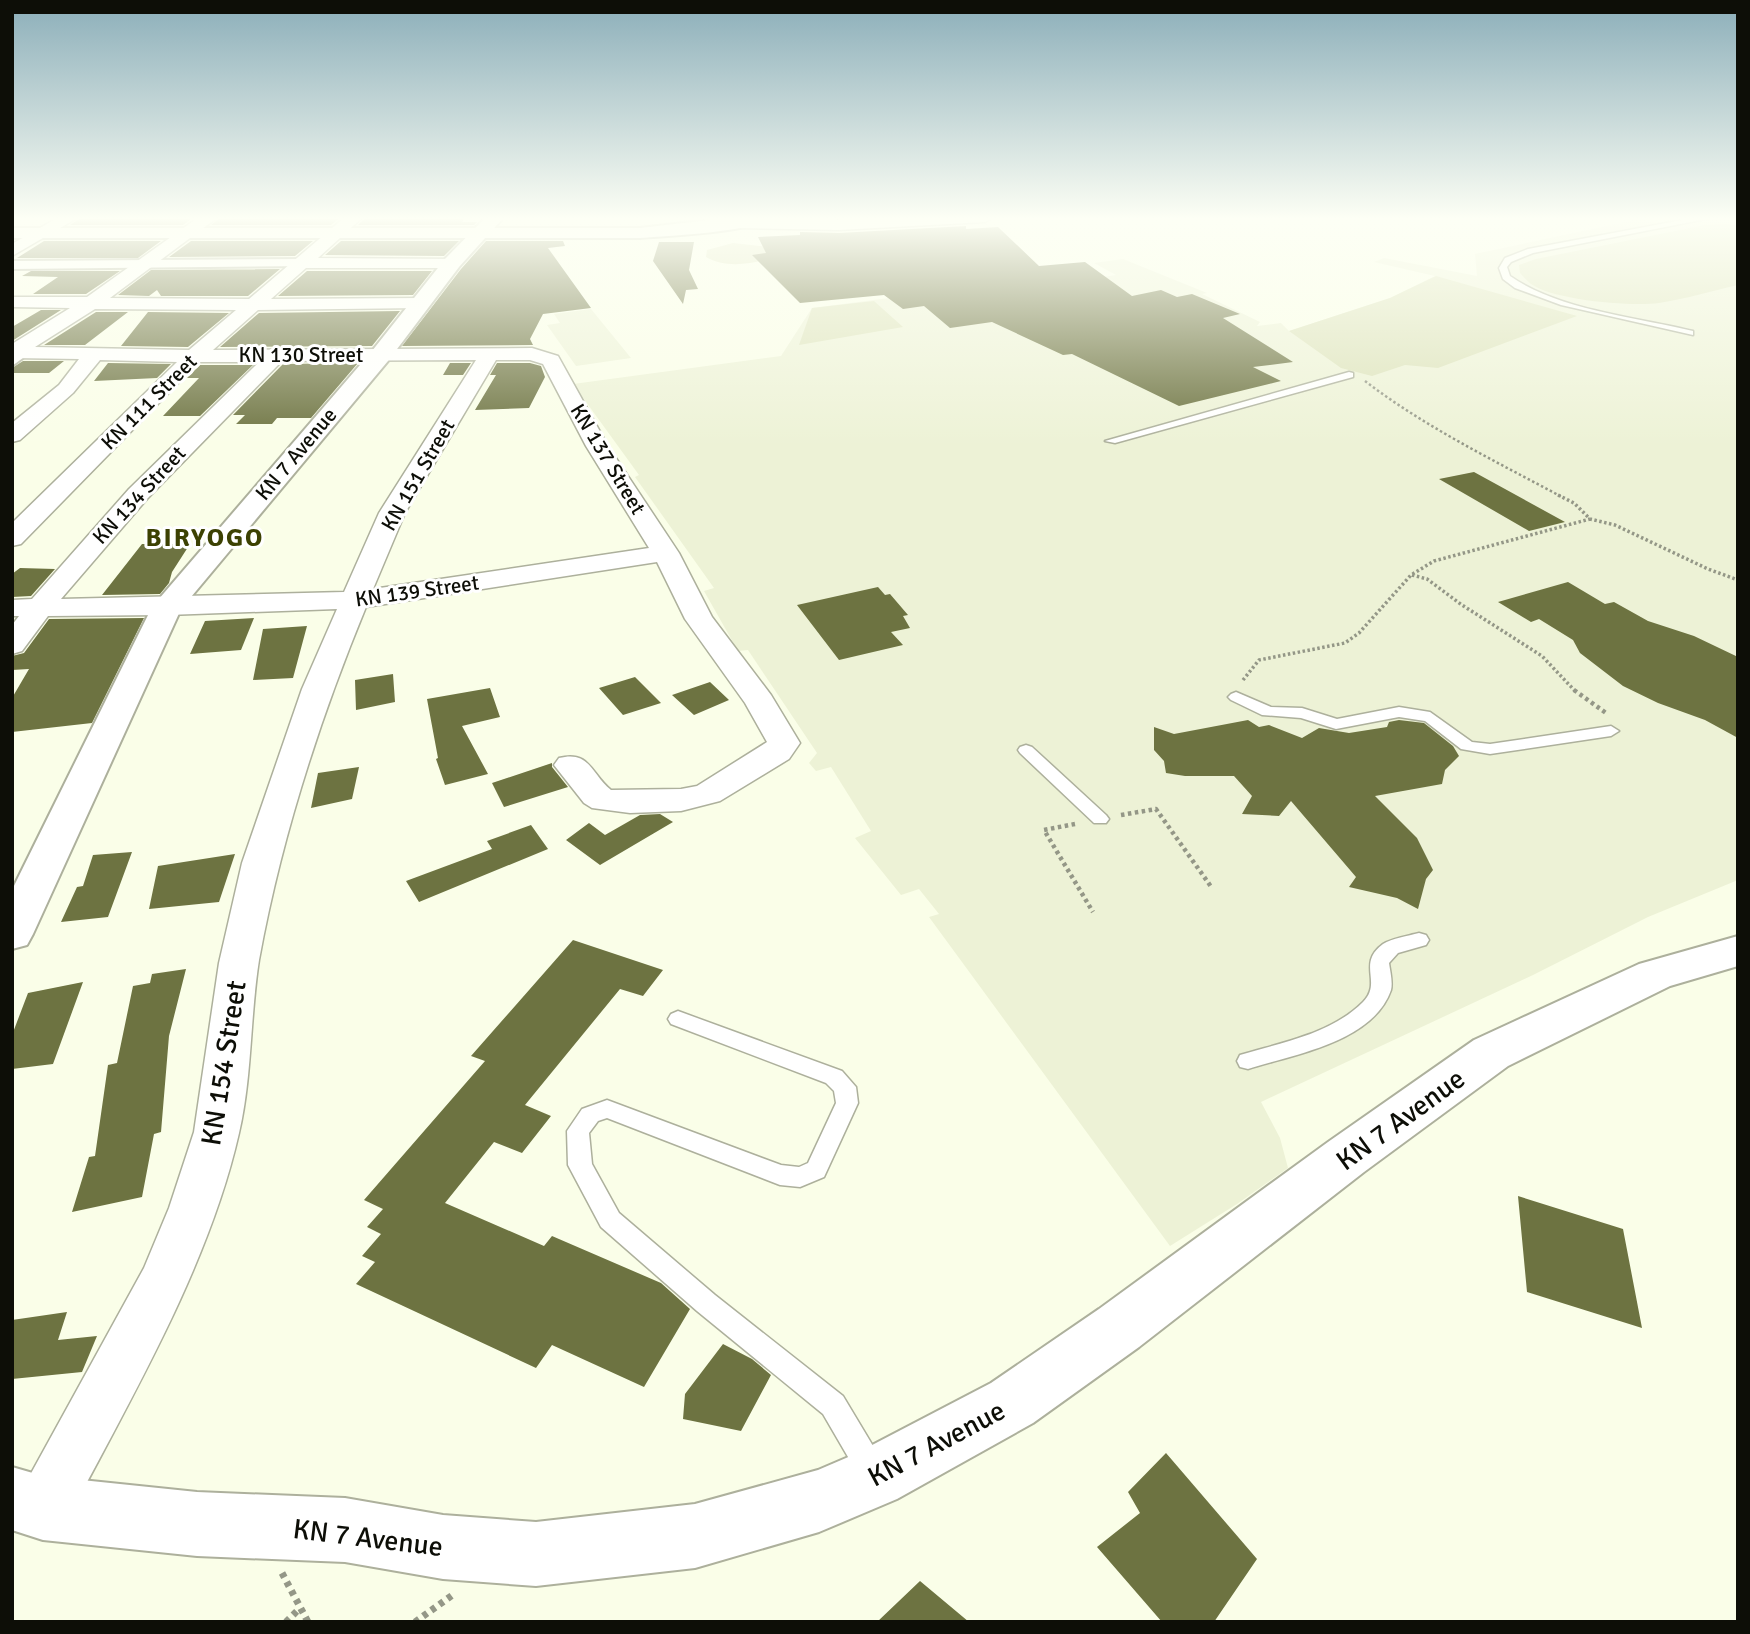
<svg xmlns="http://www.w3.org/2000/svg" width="1750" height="1634" font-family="Signika,sans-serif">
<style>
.built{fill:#edf2d6}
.green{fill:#dce2ba}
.building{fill:#6d7341}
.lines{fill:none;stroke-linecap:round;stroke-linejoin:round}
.service-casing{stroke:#adb09c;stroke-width:3}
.pedestrian-casing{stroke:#adb09c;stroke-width:4}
.minor-casing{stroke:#adb09c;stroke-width:3}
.tertiary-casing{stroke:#adb09c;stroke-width:4}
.secondary-casing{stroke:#adb09c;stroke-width:4}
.path-far3{stroke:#949787;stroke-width:2.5;stroke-dasharray:2.5 2.5;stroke-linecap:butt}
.path-far2{stroke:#949787;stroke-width:3.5;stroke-dasharray:2.5 2.5;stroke-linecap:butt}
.path-far1{stroke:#949787;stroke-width:4.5;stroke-dasharray:3.5 3.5;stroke-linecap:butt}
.path{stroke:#949787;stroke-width:7;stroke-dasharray:5 5;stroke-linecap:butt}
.service{fill:#fff;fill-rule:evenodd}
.pedestrian{fill:#fff;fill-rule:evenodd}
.minor{fill:#fff;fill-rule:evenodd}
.tertiary{fill:#fff;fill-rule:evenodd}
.secondary{fill:#fff;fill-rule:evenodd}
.labels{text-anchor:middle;stroke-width:6;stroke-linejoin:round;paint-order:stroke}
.far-street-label{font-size:21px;fill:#0d0e07;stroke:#fff}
.far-district-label{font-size:26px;font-weight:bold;letter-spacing:2px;fill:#3c4102;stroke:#fff}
.near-street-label{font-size:28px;fill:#0d0e07;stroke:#fff}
</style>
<rect width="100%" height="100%" fill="#fafee8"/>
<!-- built -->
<path class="built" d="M1682,217H1738V880L1648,917L1533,975L1261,1102L1280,1138L1288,1168L1237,1204L1170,1246L929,917L939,914L919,889L901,895L855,838L871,831L831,767L816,771L809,763L817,753L748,650L738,651L704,591L714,588L635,477L639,475L573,384L781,356L812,308L966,288L1029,289L1116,275L1094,263L1123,259L1207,293L1202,294L1260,322L1257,326L1281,323L1289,331L1390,298L1435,276L1374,262L1384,258L1477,276L1475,254L1640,219L1655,223Z
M591,309L631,358L576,366L547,325L560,323L554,314Z"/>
<!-- green -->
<path class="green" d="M1727,224L1738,226V285C1712,291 1685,299 1659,303C1632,307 1553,300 1531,284C1527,281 1523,276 1520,273L1519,265L1536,259L1705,225Z
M733,243L768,247L764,260C745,265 723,267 706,257L707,250Z
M1436,276L1577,316L1438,368L1405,365L1372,376L1341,368L1289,331L1390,298Z
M874,301L903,327L799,345L812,308Z"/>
<!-- building -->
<path class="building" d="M82,217H194L183,225H70Z
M221,217H341L331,225H211Z
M366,217H465L462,222H477L474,225H358Z
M966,226V229L998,227L1039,266L1085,262L1132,296L1161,290L1177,297L1192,294L1240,314L1223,318L1293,362L1253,367L1281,381L1179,406L1072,354L1063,355L992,322L950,328L924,306L903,309L884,295L800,303L752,255L766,253L758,237L800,235V232L839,233Z
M44,241H161L138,258H17Z
M191,241H313L295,256L169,257Z
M341,241H459L444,256L325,255Z
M486,241H563L565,246L548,248L591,308L543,314L530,339L533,345L402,346L461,269Z
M659,242H694L689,270L698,289L686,290L683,304L653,261Z
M280,269L248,296H161L157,290L149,296L118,295L151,270Z
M31,271H120L86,294H33L58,277L22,276Z
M307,271H432L413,295L278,296Z
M41,310H61L12,341V327Z
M400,311L372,346L220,347L259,313Z
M96,312H128L85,345H44Z
M148,312L229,313L188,347L121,346Z
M23,361H64L49,373H12V368Z
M108,363L171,364L157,378L94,381Z
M358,363L311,418H277L272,424H236L245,415H233L283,364Z
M450,363H471L463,375H443Z
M497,363H530L541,366L545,377L529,408L475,410L496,375H490Z
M200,365H253L200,416H163L199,378H187Z
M1474,472L1565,522L1529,531L1439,479Z
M142,544H190L172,572L169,583L160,594L102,595Z
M20,568L55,569L31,596L12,597V574Z
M1568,582L1605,604L1614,602L1648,621L1694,636L1738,657V738L1705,720L1658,703L1623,686L1580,653L1573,640L1539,619L1531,622L1498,602Z
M878,587L885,595L890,594L908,615L903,616L910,628L891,632L903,645L839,660L797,605Z
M144,618L92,723L12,732V698L29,669L12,670V656L24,653L49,619Z
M254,618L241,650L190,654L205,621Z
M307,626L293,678L253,680L263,629Z
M393,674L395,702L356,710L355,680Z
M635,677L661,703L623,715L599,688Z
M710,682L729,700L694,715L672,695Z
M490,688L500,717L462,726L488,774L445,785L436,759L438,758L427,699Z
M1248,720L1259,727L1269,725L1302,738L1319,728L1349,733L1387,727L1389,722L1399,720L1424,723L1453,746L1459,756L1445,770L1442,784L1375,796L1417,838L1433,870L1426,879L1418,909L1397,898L1349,887L1356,877L1291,801L1279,816L1242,814L1252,796L1234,776H1185L1166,773L1164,761L1154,750V727L1174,734Z
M552,763V767L568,787L504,807L492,783Z
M359,767L352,799L311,808L318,773Z
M660,814L673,822L600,865L566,840L589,823L605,835L640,815Z
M531,825L548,849L419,902L406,881L492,849L487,841Z
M132,852L108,917L61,922L77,887L83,886L93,855Z
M235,854L219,902L149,909L158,866Z
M573,940L663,970L643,996L620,989L525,1105L551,1116L522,1153L494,1142L445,1203L544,1246L552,1236L661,1283L690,1309L644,1387L552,1345L536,1368L356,1284L375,1262L362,1256L381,1234L367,1227L383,1209L364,1200L485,1061L471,1056Z
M186,969L169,1036L161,1132L154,1134L142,1197L72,1212L89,1157L95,1156L108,1065L117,1063L133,986L150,983L152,974Z
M83,982L53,1064L12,1069V1035L28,993Z
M1518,1196L1623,1229L1642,1328L1527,1292Z
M67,1312L58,1340L97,1336L82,1372L12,1379V1320Z
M723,1344L752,1359L771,1375L741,1431L683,1419L685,1394Z
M1166,1453L1257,1559L1214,1622H1162L1097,1547L1140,1513L1128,1492Z
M920,1581L969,1622H877Z"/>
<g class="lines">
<defs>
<path id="service" d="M1698,217H1716L1533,253L1511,262L1507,267L1510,276C1558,310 1636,317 1693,331V335L1561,305L1515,288L1503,279L1499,268L1505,258L1528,249Z
M1349,372L1353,373V377L1115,443L1105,441Z
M1236,692L1271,707L1302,708L1337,719L1399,707L1430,712L1472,742L1490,744L1611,726L1619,731L1611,736L1490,754L1461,749L1425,721L1399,717L1336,729L1301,718L1262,715L1231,700L1228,697L1231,694Z
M1026,745L1032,747L1106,815L1109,819L1106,823H1094L1020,753L1018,750L1020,747Z
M1419,933L1426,935L1429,940L1426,945L1398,953L1389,963C1390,971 1393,982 1391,990C1373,1042 1295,1054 1248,1069L1240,1067L1237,1061L1240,1055C1283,1042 1331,1034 1363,1002C1383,982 1356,964 1383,944C1392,938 1408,936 1419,933Z
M678,1011L842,1071L856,1087L858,1103L824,1177L800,1187L780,1185L607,1118L598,1121L589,1133L592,1164L619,1213L715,1295L843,1396L882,1461L886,1471L882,1481L872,1485L862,1481L823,1414L697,1311L601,1227L568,1165L567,1131L582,1109L607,1100L781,1165L799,1167L808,1163L836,1103L834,1091L826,1083L671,1024L668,1019L671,1014Z"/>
<path id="pedestrian" d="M304,259L309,260V266L12,269V261Z
M24,348L31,352L12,366V354Z"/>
<path id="minor" d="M59,217H79L12,256V244Z
M199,217H218L110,298L249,299L345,217H363L318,258L458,259L460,263L452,268H306L271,299L421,298L430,303L421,308L258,310L213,350L532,348L558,356L608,446L679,553L712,617L771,695L800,743L789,759L720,801L681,811L630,813L592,808L584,803L554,765L559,758C590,750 591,774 611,790L681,789L697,786L767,742L745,703L685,619L657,562L366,607C319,721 281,839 259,960C250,1017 252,1078 239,1133C208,1270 127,1404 63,1528L43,1537L23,1528L14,1508L23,1488L144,1268L169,1208L194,1132L219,963L242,863L302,689L337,609L167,615L48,616L22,651L12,654V625L19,616H12V600L32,599L129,489L259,362H199L21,544L12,546V523L177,362L100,360L73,393L20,440L12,442V423L59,385L79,359L12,358V344L70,308L12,307V297H87ZM95,309L236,310L189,350L35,347ZM476,360L379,513L344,592L61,599L147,499L282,361ZM496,360H530L543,364L586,446L649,548L373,589L405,513Z
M893,217H993L985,222L839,230L738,228L730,223L738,218L839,220Z"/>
<path id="tertiary" d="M486,217H504L459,267L388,361L181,609L33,934L27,945L12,949V890L152,607L372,351L445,259Z
M1738,936V966L1670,986L1508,1066L1364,1172L1139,1347L1033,1423L897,1499L819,1532L695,1568L536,1586L443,1579L345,1562L197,1556L43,1540L12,1530V1467L43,1476L197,1492L345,1498L443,1515L536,1522L695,1504L818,1470L853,1455L991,1383L1099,1309L1328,1142L1474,1040L1639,964Z"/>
<path id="secondary" d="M735,217H772C757,232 665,236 640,238H12V228H640Z"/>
</defs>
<!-- service casing -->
<use href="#service" class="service-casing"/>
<!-- pedestrian casing -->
<use href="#pedestrian" class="pedestrian-casing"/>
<!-- minor casing -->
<use href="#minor" class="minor-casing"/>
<!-- tertiary casing -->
<use href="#tertiary" class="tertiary-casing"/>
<!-- secondary casing -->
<use href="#secondary" class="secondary-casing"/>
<!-- path-far3 -->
<path class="path-far3" d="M1365,381C1425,427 1495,461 1562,497"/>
<!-- path-far2 -->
<path class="path-far2" d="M1558,495L1574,503L1590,519L1615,525L1708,569L1738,580
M1412,575L1427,579L1462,605L1542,656L1576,692
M1243,680L1259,660L1345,643L1359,633L1411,575L1434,561L1590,519"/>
<!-- path-far1 -->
<path class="path-far1" d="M1574,690L1606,713
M1121,815L1156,809L1212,888
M1075,824L1044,830L1093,912"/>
<!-- path -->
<path class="path" d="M282,1573L308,1622
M286,1622L300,1608
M415,1622L454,1594"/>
<!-- service -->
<use href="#service" class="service"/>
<!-- pedestrian -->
<use href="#pedestrian" class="pedestrian"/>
<!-- minor -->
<use href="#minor" class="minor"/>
<!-- tertiary -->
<use href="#tertiary" class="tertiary"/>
<!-- secondary -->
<use href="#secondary" class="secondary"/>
</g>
<!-- sky -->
<linearGradient id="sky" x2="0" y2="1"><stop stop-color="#8baeb9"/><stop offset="0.49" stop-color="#fdfff5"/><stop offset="1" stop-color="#fdfff5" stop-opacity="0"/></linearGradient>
<rect width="1750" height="446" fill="url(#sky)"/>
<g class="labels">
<!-- far-street labels -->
<g class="far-street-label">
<text x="301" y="362">KN 130 Street</text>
<text transform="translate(149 402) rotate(-45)" y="7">KN 111 Street</text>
<text transform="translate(296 454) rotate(-50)" y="7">KN 7 Avenue</text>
<text transform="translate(608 459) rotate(59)" y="7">KN 137 Street</text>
<text transform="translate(418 475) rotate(-60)" y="7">KN 151 Street</text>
<text transform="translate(139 495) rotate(-47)" y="7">KN 134 Street</text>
<text transform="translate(417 591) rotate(-8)" y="7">KN 139 Street</text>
</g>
<!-- far-district labels -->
<g class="far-district-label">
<text x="205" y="546">BIRYOGO</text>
</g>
<!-- near-street labels -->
<g class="near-street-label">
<text transform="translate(223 1063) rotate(-81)" y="10">KN 154 Street</text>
<text transform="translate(1400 1119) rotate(-36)" y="10">KN 7 Avenue</text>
<text transform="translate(936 1443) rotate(-28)" y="10">KN 7 Avenue</text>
<text transform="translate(368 1537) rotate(7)" y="10">KN 7 Avenue</text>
</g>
</g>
<!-- border -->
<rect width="1750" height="1634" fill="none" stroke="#0d0e07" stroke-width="28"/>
</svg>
